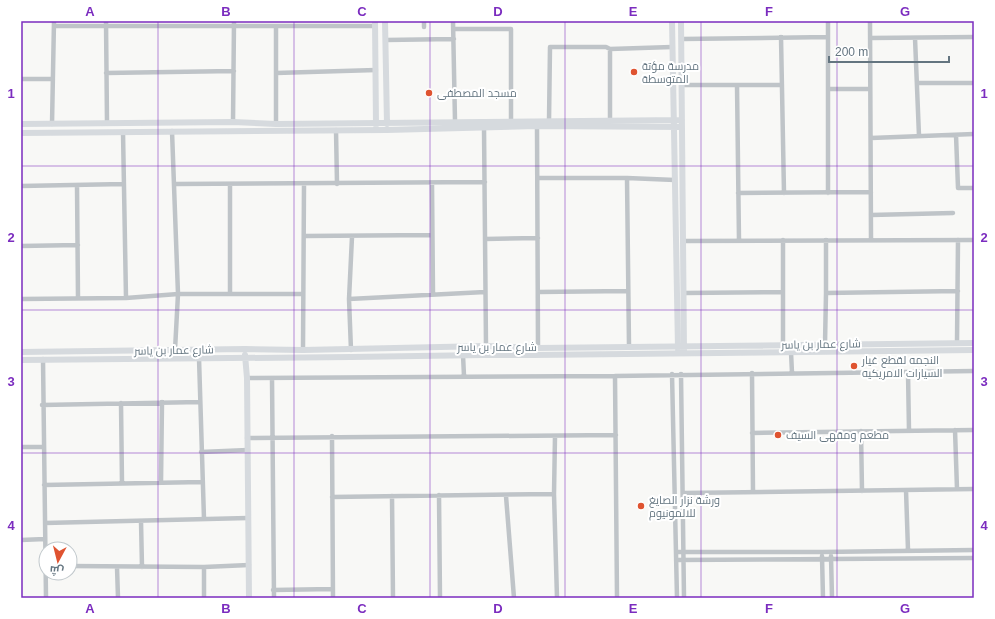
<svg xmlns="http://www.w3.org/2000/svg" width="995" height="619" font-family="Helvetica,Cairo,sans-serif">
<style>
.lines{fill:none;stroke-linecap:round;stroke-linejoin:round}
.street{stroke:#bfc4c8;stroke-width:4.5}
.secondary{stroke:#d6dade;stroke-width:6}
.grid{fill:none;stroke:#7b2cbf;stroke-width:1;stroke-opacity:0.55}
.poi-dot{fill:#df5330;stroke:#fff;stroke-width:1.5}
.labels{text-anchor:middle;stroke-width:4;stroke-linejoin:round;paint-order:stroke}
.poi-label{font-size:11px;fill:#647580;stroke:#fff;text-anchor:start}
.street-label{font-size:11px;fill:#647580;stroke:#fff}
.neatline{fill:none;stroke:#7b2cbf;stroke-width:1.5}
.grid-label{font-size:13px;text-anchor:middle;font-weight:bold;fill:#7b2cbf}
</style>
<rect width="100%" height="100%" fill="#f8f8f6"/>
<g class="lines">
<!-- street -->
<path class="street" d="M106,21L107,123
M453,21L455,121
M828,21V193
M870,21L871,240
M54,26H375
M276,26V124
M424,27V21
M454,29H511V121
M781,37L784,193
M870,38L974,37
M915,38L919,136
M682,39L828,37
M386,40L454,39
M106,73L234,71
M276,73L376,70
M21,79H53
M917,83H974
M682,85H782
M737,85L739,241
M828,89H870
M549,121L550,47H606L610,49
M610,121V49L672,47
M233,122L234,21
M52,124L54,21
M537,126L538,348
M484,127L486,346
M336,130L337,184
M172,131L178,294L175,350
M123,132L126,298
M956,135L958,188H974
M871,138L974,134
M538,178H627L675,180
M627,178L629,346
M432,183L433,294
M175,184L485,182
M230,184V294
M77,185L78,298
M21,186L124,184
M738,193L871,192
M871,215L953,213
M305,236L432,235
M485,239L538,238
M683,241L974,240
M21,246L78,245
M538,292L628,291
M684,293L783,292
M826,293V240
M21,299L126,298L178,294H303
M349,299L485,292
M957,343L958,240
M825,344L826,293L958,291
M783,345V240
M303,350L304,184
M351,350L349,299L352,237
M791,352L792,373
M463,355L464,376
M199,358L204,519
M43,359L46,598
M908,372L909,431
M752,373L753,492
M672,374L677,598
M681,374L684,598
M615,376L617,598
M247,378L615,376L974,371
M272,378L274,598
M121,403L122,483
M42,405L200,402
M955,430L957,489
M861,431L862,491
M752,433L974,430
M332,436L333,598
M555,436L554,494L557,598
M247,438L616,435
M21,447H43
M201,452L248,450
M161,483L162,402
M44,485L202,482
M906,490L908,550
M683,493L974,489
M439,495L440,598
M392,496L393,598
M506,496L514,598
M332,497L554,494
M141,521L142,567
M45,523L248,518
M21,540L45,539
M676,552H822L974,550
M822,556L823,598
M831,556L832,598
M676,560L974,558
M70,566L204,567L249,565
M117,567L118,598
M204,567V598
M273,590L333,589"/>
<!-- secondary -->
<path class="secondary" d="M375,21L376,125
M385,21L387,124
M672,21L678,349
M681,21L684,350
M21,124L233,122L276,124L682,120
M21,133L387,130L537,126L682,127
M21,352L245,349L303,350L486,346L538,348L974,343
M245,355L247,378L249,598
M21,360L351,357L484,355H533L974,350"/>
</g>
<!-- grid -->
<path class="grid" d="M158,21V598M294,21V598M430,21V598M565,21V598M701,21V598M837,21V598M21,166H974M21,310H974M21,453H974"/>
<!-- markers -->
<g class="poi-dot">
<circle cx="634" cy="72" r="4"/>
<circle cx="429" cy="93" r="4"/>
<circle cx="854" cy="366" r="4"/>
<circle cx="778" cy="435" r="4"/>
<circle cx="641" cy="506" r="4"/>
</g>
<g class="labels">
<!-- poi labels -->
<g class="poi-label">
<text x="642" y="70">مدرسة مؤتة<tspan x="642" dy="13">المتوسطة</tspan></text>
<text x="437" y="97">مسجد المصطفى</text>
<text x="862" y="364">النجمه لقطع غيار<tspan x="862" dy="13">السيارات الامريكيه</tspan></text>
<text x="786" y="439">مطعم ومقهى السيف</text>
<text x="649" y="504">ورشة نزار الصايغ<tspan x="649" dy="13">للالمونيوم</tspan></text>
</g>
<!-- street labels -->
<g class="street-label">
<text transform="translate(821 344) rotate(-1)" y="4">شارع عمار بن ياسر</text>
<text x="497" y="351">شارع عمار بن ياسر</text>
<text transform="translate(174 350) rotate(-1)" y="4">شارع عمار بن ياسر</text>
</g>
</g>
<!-- border -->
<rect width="995" height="619" fill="none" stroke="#ffffff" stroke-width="44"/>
<!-- north arrow -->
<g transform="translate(58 561) rotate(187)"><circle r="19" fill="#ffffff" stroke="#c1c8cc"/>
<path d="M0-3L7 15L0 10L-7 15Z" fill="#df5330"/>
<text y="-6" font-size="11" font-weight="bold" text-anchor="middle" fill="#647580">ش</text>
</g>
<!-- scale -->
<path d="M829 56v6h120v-6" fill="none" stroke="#647580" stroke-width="2"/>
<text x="835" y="56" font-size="12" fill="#647580" stroke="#ffffff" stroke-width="3" paint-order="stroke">200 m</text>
<rect x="22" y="22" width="951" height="575" class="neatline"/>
<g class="grid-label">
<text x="90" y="16">A</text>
<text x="226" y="16">B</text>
<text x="362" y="16">C</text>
<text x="498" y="16">D</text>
<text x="633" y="16">E</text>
<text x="769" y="16">F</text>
<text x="905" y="16">G</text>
<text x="11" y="98">1</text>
<text x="984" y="98">1</text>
<text x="11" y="242">2</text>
<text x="984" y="242">2</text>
<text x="11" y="386">3</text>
<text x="984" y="386">3</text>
<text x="11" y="530">4</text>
<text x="984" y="530">4</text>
<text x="90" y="613">A</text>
<text x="226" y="613">B</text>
<text x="362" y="613">C</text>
<text x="498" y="613">D</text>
<text x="633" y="613">E</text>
<text x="769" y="613">F</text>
<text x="905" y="613">G</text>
</g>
</svg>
